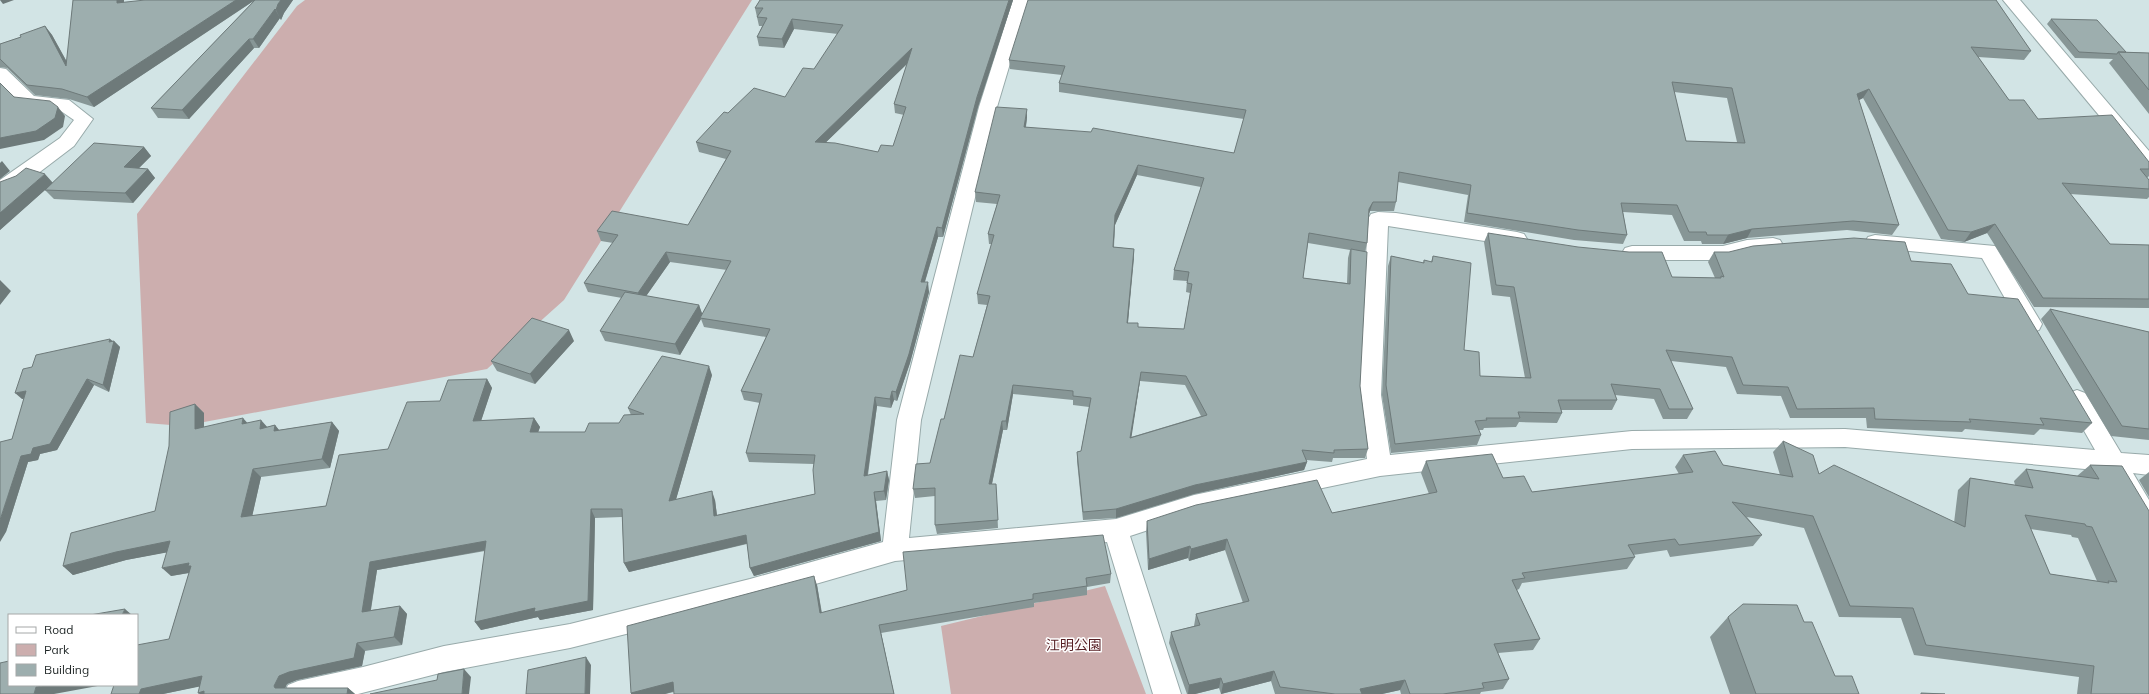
<svg xmlns="http://www.w3.org/2000/svg" width="2149" height="694" font-family="Mulish,'Noto Sans JP',sans-serif">
<style>
.green{fill:#ccaeae}
.lines{fill:none;stroke-linecap:round;stroke-linejoin:round}
.minor-casing{stroke:#98aaaa;stroke-width:2}
.minor{fill:#fff;fill-rule:evenodd}
.wall{fill:#879696;fill-rule:evenodd}
.shaded-wall{fill:#6e7a7a}
.building{fill:#9daeae;stroke:#6e7a7a;fill-rule:evenodd}
.labels{text-anchor:middle;stroke-width:3;stroke-linejoin:round;paint-order:stroke}
.near-park-label{font-size:14px;fill:#561e23;stroke:#fff}
</style>
<rect width="100%" height="100%" fill="#d2e4e5"/>
<!-- green -->
<path class="green" d="M305,0H752L564,300L487,369L183,426L146,423L137,214L297,6Z
M1105,586L1146,694H951L941,626Z"/>
<g class="lines">
<defs>
<path id="minor" d="M1013,0H1029L997,107L921,420L909,538L1116,519L1194,495L1367,459L1359,395L1368,219L1371,214L1378,212L1396,213L1517,232L1524,234L1527,239L1524,244L1517,246L1388,226L1381,395L1390,455L1632,431L1845,429L2095,450L2066,399L2069,393L2077,390L2085,393L2121,453L2149,455V475L2133,473L2149,500V533L2140,529L2107,471L1845,447L1632,449L1380,476L1194,515L1130,536L1181,694H1153L1107,542L895,561L750,603L570,648L444,672L358,694H284L288,685L298,681L363,667L444,646L570,624L750,579L883,542L897,420L979,107Z
M2003,0H2020L2149,151V169L2142,167Z
M0,68L6,69L34,96L69,100L93,119L74,146L24,184L0,194V180L60,138L74,120L58,109L23,105L0,83Z
M1875,235L1995,246L2042,324L2039,330L2031,332L2023,330L1982,258L1868,247L1865,242L1868,237Z
M1773,238L1780,240L1783,245L1780,250L1747,254L1723,260H1632L1625,258L1622,253L1625,248L1632,246H1723L1747,240Z"/>
</defs>
<!-- minor casing -->
<use href="#minor" class="minor-casing"/>
<!-- minor -->
<use href="#minor" class="minor"/>
</g>
<!-- wall -->
<path class="wall" d="M73,0H124V3L255,0L94,107L69,99L35,95L7,68L0,67V44L21,37L45,26L52,35L67,62Z
M255,0H293L284,13L281,20L280,18L259,48H254L189,119L158,118L151,108Z
M760,0H1013L978,107L943,237H938L925,282L929,292L910,363L897,401L894,400L891,408L877,406L868,475L887,471L889,480L886,500L876,501L881,541L754,576L750,568L747,544L629,572L624,563L622,517L595,518L593,610L540,620L538,617L481,630L475,622L485,551L377,570L371,610L400,606L407,614L402,645L365,651L362,666L297,680L287,684L285,688H348L355,694H200L198,693L200,686L163,694H111L169,639L189,573L171,576L167,552L126,560L73,575L63,566L155,511L195,404L204,413V427L247,423L267,427L275,425L279,430L332,422L339,431L330,468L261,477L252,516L326,506L440,401L487,379L492,388L481,421L534,418L540,427L538,432H585L619,423L631,415L628,408L712,375L676,499L715,500L717,515L815,494L814,464L749,462L746,453L760,403L744,400L741,391L766,337L704,327L701,319L680,355L605,341L600,331L622,298L588,292L584,283L613,243L601,241L597,231L688,225L726,159L699,152L696,142L728,113L785,97L814,69L838,34L794,29L784,48L759,46L757,37L762,26H759L755,8ZM907,64L894,104L895,113L904,115L893,146L878,152L826,142ZM670,262L727,270L702,314L699,305L646,296Z
M1996,0L2031,51L2024,60L1978,57L2009,100L2038,119L2149,162V176L2147,178L2149,180V197L2147,199L2070,194L2110,244L2149,245V308L2034,307L1987,233L1964,242L1941,239L1863,98L1859,100L1899,225L1892,235L1847,230L1747,238L1723,244H1702L1701,241H1684L1672,215L1623,212L1627,235L1623,244L1574,240L1464,222L1468,195L1398,182L1396,202L1394,211H1370L1369,214L1367,243L1365,252L1360,386L1368,449L1365,458H1333L1332,462L1306,460L1307,462L1304,470L1194,494L1116,518L1083,520L1077,461V452L1081,451L1089,407L1073,405V400L1013,394L1007,430H1003L992,484H996L998,528L937,534L935,525V496L915,498L913,489L930,463L944,419L973,357L987,305L978,304L977,294L992,244H989L988,234L997,204L976,202L975,192L1027,118L1026,127L1234,153L1244,119L1059,92V83L1062,75L1010,69L1009,60ZM1674,92L1727,98L1737,142L1686,141ZM1137,175L1201,187L1174,270L1173,280L1187,281L1186,292L1190,293L1184,329L1138,327L1128,323L1134,249L1114,247L1115,225ZM1308,243L1350,250L1348,258L1347,283L1303,278ZM1140,381L1185,385L1201,416L1131,437Z
M2051,19L2126,52L2149,53V114L2109,63L2113,59L2075,58L2047,24Z
M144,147L151,156L139,168L148,169L155,178L133,203L54,199L45,190L47,188L0,230V182L53,183Z
M1488,233L1672,277L1715,278L1708,262L1714,252L1911,261L1968,294L2092,423L2082,433L2040,429L2034,435L1965,429L1962,432L1867,428L1866,418H1790L1781,396L1737,394L1726,367L1671,361L1693,409L1687,419H1663L1654,399L1615,395L1617,400L1612,410H1561L1562,413L1557,423L1519,422L1516,427L1484,428L1483,430H1479L1481,435L1477,445L1391,453L1382,395L1388,266L1391,256L1423,263L1424,260L1431,262L1433,256L1464,350L1480,376L1525,378L1510,297L1492,295L1484,242Z
M2050,309L2149,332V440L2111,436L2041,319Z
M114,341L120,347L109,392L94,385L57,450L40,454L38,460L28,462L6,532L12,439L24,399H22L32,367Z
M574,341L535,384L497,371L491,361Z
M1783,441L1819,474L1954,523L1958,490L1970,478L2015,485L2014,481L2026,469L2077,476L2090,465L2122,466L2149,694H2077L2079,677L1914,655L1901,618L1839,617L1804,528L1747,517L1762,535L1753,546L1670,557L1667,550L1633,555L1635,557L1627,569L1522,583L1519,589L1517,590L1540,639L1533,650L1498,653L1509,679L1503,689L1481,692L1480,694H1401L1400,690L1382,694H1275L1271,681L1221,694L1219,688L1195,694H1187L1169,643L1171,632L1194,626L1196,614L1243,603L1225,550L1189,561L1188,558L1148,570L1146,532L1147,521L1332,513L1429,494L1421,473L1426,461L1503,478L1532,492L1679,474L1675,467L1683,455L1723,465L1780,475L1773,452ZM2031,529L2071,535L2072,537L2078,538L2097,581L2050,574Z
M2149,472V497L2139,480Z
M1111,574L1110,583L1087,587V595L1034,603V607L881,633L894,694H674V692L665,694H631V693L817,585L822,613Z
M1728,617L1804,622L1835,676L1859,694H1730L1710,637Z"/>
<!-- shaded-wall -->
<path class="shaded-wall" d="M0,0H14L3,4Z
M117,0H124L123,13L117,3Z
M236,0H255L94,107L87,97Z
M281,0H293L284,13L281,20L276,10L278,4Z
M1009,0H1013L978,107L943,237L942,228L977,97Z
M275,9L280,18L259,48L253,39Z
M792,19L794,29L784,48L782,39Z
M45,26L52,35L74,75L66,66Z
M249,39L254,48L189,119L182,110Z
M912,48L913,58L817,151L815,142Z
M1869,89L1863,98L1851,104L1857,94Z
M58,107L65,116L63,127L44,140L0,149V138Z
M1027,109V118L1024,137V127Z
M144,147L151,156L131,176L124,167Z
M2,161L10,171L0,179V163Z
M1138,165L1137,175L1115,225L1113,256L1115,215Z
M148,169L155,178L133,203L125,193Z
M45,174L53,183L0,230V213Z
M1373,202L1370,211L1367,218L1369,209Z
M1995,224L1987,233L1964,242L1971,232Z
M937,227L938,237L922,291L921,282Z
M1752,229L1747,238L1723,244L1728,235Z
M1134,249V258L1127,332V323Z
M666,252L670,262L642,302L638,293Z
M0,280L11,291L0,305Z
M928,282L929,292L910,363L897,401L896,392Z
M699,305L703,316L700,318L701,319L680,355L675,344Z
M569,330L574,341L535,384L530,374Z
M110,339L114,342V341L120,347L109,392L103,385Z
M709,366L712,375L673,510L669,501Z
M1141,372L1140,381L1130,447V438Z
M87,379L94,385L57,450L40,454L38,460L28,462L6,532L0,542V520L21,456L33,448Z
M487,379L492,388L478,430L473,421Z
M1013,385V394L1007,430L1006,421Z
M26,391L33,397L22,399L15,393Z
M892,391L894,400L891,408L890,399Z
M875,397L877,406L866,485L864,476Z
M195,404L204,413V438L195,429Z
M243,418L251,427L242,424Z
M534,418L540,427L535,441L530,432Z
M261,420L269,429H260Z
M1002,421L1003,430L990,493L989,484Z
M332,422L339,431L330,468L322,459Z
M275,425L282,434L274,431Z
M1307,462L1304,470L1194,494L1116,518V509L1195,485Z
M253,469L261,477L250,526L241,517Z
M887,471L889,480L886,500L884,491Z
M712,491L715,500L718,524L714,516Z
M874,492L876,501L881,541L754,576L750,568Z
M591,509L595,518L593,610L540,620L538,617L481,630L475,622Z
M746,535L749,543L629,572L624,563Z
M1227,539L1225,550L1189,561L1191,549Z
M170,541L180,550L126,560L73,575L63,566L116,552Z
M486,541L492,549L377,570L369,620L362,612L370,562Z
M1190,546L1188,558L1148,570L1149,559Z
M189,563L194,572L171,576L162,568Z
M814,576L817,585L823,622L820,613Z
M400,606L407,614L402,645L394,637Z
M125,609L132,615H122Z
M879,625L881,633L894,694H892Z
M357,643L365,651L362,666L297,680L287,684L283,693L275,688L274,686L279,676Z
M586,657L591,665L590,694H585Z
M464,669L471,677L469,694H462Z
M1274,671L1271,681L1221,694L1223,684Z
M202,676L212,684L163,694H139L141,689Z
M1221,678L1219,688L1195,694H1188L1189,685Z
M1405,680L1400,690L1382,694H1358L1360,689Z
M673,682L678,690L665,694H631V693Z
M49,685H103L54,694H34L36,687Z
M348,688L355,694H347Z
M204,691L208,694H200L198,693Z"/>
<!-- building -->
<path class="building" d="M73,0H117V3L145,0H236L87,97L62,89L27,85L0,59V44L21,37L20,35L45,26L66,66Z
M255,0H281L278,4L276,10L275,9L253,39H249L182,110L151,108Z
M760,0H1009L977,97L942,228L937,227L921,282H928L909,354L896,392L892,391L890,399L875,397L864,476L887,471L884,491L874,492L879,532L750,568L746,535L624,563L622,509H591L588,601L534,612L535,608L475,622L486,541L370,562L362,612L400,606L394,637L357,643L354,658L289,672L279,676L274,686L275,688H348L347,694H204V691L198,693L202,676L141,689L139,694H111L114,685H137V645L169,639L191,566H188L189,563L162,568L170,541L116,552L63,566L71,533L155,511L169,446L170,412L195,404V429L243,418L242,424L261,420L260,429L275,425L274,431L332,422L322,459L253,469L241,517L326,506L339,455L388,449L407,402L440,401L448,380L487,379L473,421L534,418L530,432H585L589,423H619L624,415L644,414L628,408L662,356L709,366L669,501L712,491L714,516L815,494L813,470L815,455L746,453L762,394L741,391L770,329L700,318L731,261L666,252L638,293L584,283L618,235L597,231L612,211L688,225L731,151L696,142L724,112L728,113L754,88L785,97L803,68L814,69L843,25L792,19L782,39L757,37L767,18L757,17L763,8H755ZM912,48L894,104L906,107L893,146L881,145L878,152L835,143L815,142Z
M1028,0H1996L2031,51L1971,47L2009,100H2024L2038,119L2112,115L2149,162V169H2140L2149,180V189L2062,183L2110,244L2149,245V299L2043,298L1995,224L1971,232L1948,230L1869,89L1857,94L1899,225L1853,221L1752,229L1728,235H1707L1706,232H1689L1677,205L1621,203L1627,235L1578,230L1467,213L1471,185L1399,172L1396,202H1373L1369,209L1367,243L1309,233L1303,278L1350,284L1351,249L1367,252L1360,386L1368,449L1334,450V453L1302,450L1307,462L1195,485L1116,509L1083,512L1077,452L1081,451L1091,398L1073,396V391L1013,385L1006,421H1002L989,484H996L998,520L935,525V488L913,489L916,464L930,463L941,419H944L960,355L973,357L990,296L977,294L994,235L988,234L1000,195L975,192L996,107L1027,109L1024,127L1091,132L1093,128L1234,153L1246,110L1059,83L1065,66L1009,60ZM1672,82L1732,88L1745,143L1686,141ZM1138,165L1204,178L1174,270L1189,272L1187,283L1192,284L1184,329L1138,327V323H1127L1134,249L1113,247L1115,215ZM1141,372L1186,376L1207,415L1130,438Z
M2051,19L2097,20L2126,52H2118L2117,54L2079,52Z
M2118,52L2149,53V90Z
M0,83L14,97L50,101L58,107L55,118L36,131L0,138Z
M94,143L144,147L124,167L148,169L125,193L45,190Z
M26,168L45,174L0,213V182L16,176Z
M1488,233L1578,247L1629,252H1662L1672,277L1721,278V276L1724,277L1714,252H1729L1753,246L1854,238L1905,242L1911,261L1951,264L1968,294L2018,299L2092,423L2040,418L2044,425L1969,419L1971,422L1875,419L1874,408L1797,409L1788,387L1743,385L1732,357L1666,350L1693,409H1669L1660,389L1611,384L1617,400H1558L1562,413L1518,412L1520,418H1486L1487,420L1475,421L1481,435L1395,444L1386,385L1391,256L1424,263V260L1432,262L1433,256L1471,263L1464,350L1479,352L1480,376L1531,378L1514,287L1496,285Z
M625,292L699,305L675,344L600,331Z
M2050,309L2149,332V429L2122,426Z
M532,318L569,330L530,374L491,361Z
M110,339L109,342L114,341L103,385L87,379L50,444L33,448L31,454L21,456L0,520V442L12,439L26,391L15,393L23,369L32,367L36,355Z
M1783,441L1813,455L1819,474L1834,465L1965,527L1970,478L2033,488L2026,469L2099,479L2090,465L2122,466L2149,511V694H2091L2094,666L1926,645L1913,608L1850,606L1813,516L1732,502L1762,535L1679,545L1675,539L1628,545L1635,557L1522,573L1525,578L1512,580L1540,639L1494,644L1509,679L1482,683L1484,688L1443,694H1410L1405,680L1360,689L1362,694H1335L1280,687L1274,671L1223,684L1221,678L1189,685L1171,632L1200,625L1196,614L1249,601L1227,539L1191,549L1190,546L1149,559L1147,521L1196,505L1317,480L1332,513L1437,492L1426,461L1492,454L1503,478L1524,476L1532,492L1693,472L1683,455L1715,451L1723,465L1793,477ZM2025,515L2085,524L2086,526L2092,527L2117,582L2108,581L2109,583L2050,574Z
M1103,535L1111,574L1086,578L1087,586L1033,594V599L879,625L894,694H674L673,682L631,693L627,626L814,576L820,613L907,590L903,552Z
M1743,604L1797,605L1804,622H1812L1835,676H1852L1859,694H1756L1728,617Z
M125,609L122,615H90Z
M586,657L585,694H526L528,670Z
M9,661V685H49L36,687L34,694H0V663Z
M464,669L462,694H370L437,680L438,674Z
M1921,693L1945,694H1921Z"/>
<g class="labels">
<!-- near-park labels -->
<g class="near-park-label">
<text x="1074" y="650">江明公園</text>
</g>
</g>
<!-- legend -->
<rect x="8" y="614" width="130" height="72" fill="#ffffff" stroke="#a5a8a8"/>
<rect x="16" y="627" width="20" height="6" fill="#ffffff" stroke="#a5a8a8"/>
<text x="44" y="634" font-size="12" fill="#1e2525">Road</text>
<rect x="16" y="644" width="20" height="12" fill="#ccaeae" stroke="#a5a8a8"/>
<text x="44" y="654" font-size="12" fill="#1e2525">Park</text>
<rect x="16" y="664" width="20" height="12" fill="#9daeae" stroke="#a5a8a8"/>
<text x="44" y="674" font-size="12" fill="#1e2525">Building</text>
</svg>
